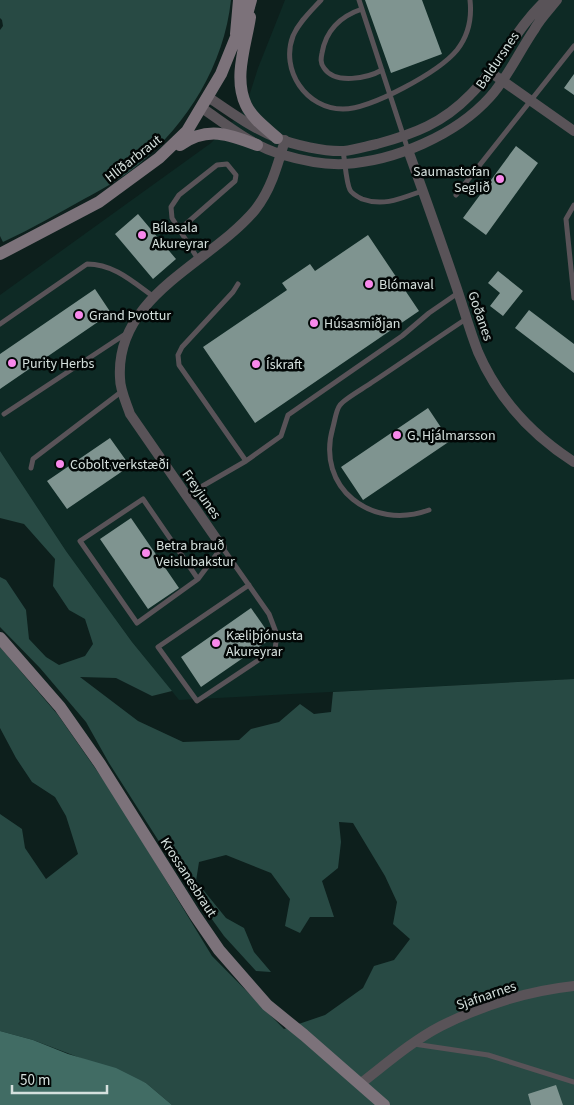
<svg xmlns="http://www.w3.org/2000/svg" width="574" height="1105" font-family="'Source Sans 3',sans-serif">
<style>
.built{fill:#0e2a25}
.green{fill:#284a44}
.water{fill:#416c64}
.building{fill:#7f9490}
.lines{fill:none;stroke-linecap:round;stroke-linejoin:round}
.lane{stroke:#595358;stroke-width:5}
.street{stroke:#595358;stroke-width:10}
.secondary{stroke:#7c727a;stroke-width:12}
.poi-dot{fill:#f888eb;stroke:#020706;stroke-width:2}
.labels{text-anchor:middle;stroke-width:5;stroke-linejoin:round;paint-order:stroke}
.street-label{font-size:14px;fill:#d5e0dd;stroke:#020706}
.poi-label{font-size:14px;fill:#d5e0dd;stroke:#020706;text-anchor:start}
</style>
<rect width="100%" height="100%" fill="#0d1f1c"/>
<!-- built -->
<path class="built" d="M285,0H574V679L179,700L132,642L66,551L0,451V295L211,143L245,109L258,68Z"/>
<!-- green -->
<path class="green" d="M0,0H231C224,65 188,123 138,165C122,178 103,189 84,199C57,214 31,229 3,242L0,236V30L3,26L2,20L0,18Z
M0,451L66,551L132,642L172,691L152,696L116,678L80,677L138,721L183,742L239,740L251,729L279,722L300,704L314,714L331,712L333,692L574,679V1105H172L146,1083L33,1040L0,1031V814L22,829L25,848L46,879L78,854L66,816L55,797L32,782L16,758L0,728V647L58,715L116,798L212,956L284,1029L325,1015L363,988L374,966L394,960L410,939L393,924L397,902L385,876L353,823L339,822L341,842L338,868L322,881L334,917H310L300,933L285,926L290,899L271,873L226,855L199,862L196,881L226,918L244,928L254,952L271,972L256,971L224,936L181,876L109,763L86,722L40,668L0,627V577L6,580L26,610L29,639L46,657L59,665L85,656L93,644L85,619L69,610L53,586L55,559L24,524L0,518Z"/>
<!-- water -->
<path class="water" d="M0,1031L33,1040L68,1054L116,1068L146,1083L172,1105H0Z"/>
<!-- building -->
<path class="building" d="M365,0H422L442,54L391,73Z
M574,74V95L564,88Z
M516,146L538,163L486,235L463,218Z
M138,214L176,259L153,279L115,234Z
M368,235L419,311L255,423L203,347L287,290L282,283L310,264L315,271Z
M498,271L523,291L503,316L490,306L500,293L488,283Z
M95,289L111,313L0,389V354Z
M529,310L574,344V373L515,328Z
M428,408L450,441L363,500L341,467Z
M110,438L130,466L67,509L47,481Z
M131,518L179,588L148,609L100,539Z
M251,608L272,638L201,687L181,657Z
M556,1085L563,1105H531L528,1094Z"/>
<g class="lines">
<!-- lane -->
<path class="lane" d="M321,0C311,11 299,22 293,36C280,70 306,109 343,109C371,109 439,72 457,50C468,36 472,18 470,0
M359,0L408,150
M362,9C341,16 326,30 322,53C321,58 320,63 324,68C335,85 368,78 382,70
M343,151C345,161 346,182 350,190C352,194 358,197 362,199C384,207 402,198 422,191
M456,195L574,46
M574,205L566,219L574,298
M179,230L235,181L236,175L227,164L217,165L179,195L171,207L172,218L198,259
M238,284L233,292L182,347L178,355L179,365L246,461
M0,324L87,264C114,264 133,282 154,297
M4,414L127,333
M31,468L33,459L121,392
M187,495L246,461L281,436L288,415L402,336L429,313L458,293
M429,510C372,531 315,488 333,427C335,420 336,410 340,405C344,399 364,388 371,383C403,362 434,340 466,319
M198,579L143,499L80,541L137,623L198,579L222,547L269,614L277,635L275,649L197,701L158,647L249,585
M414,1044L488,1055L574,1082"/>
<!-- street -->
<path class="street" d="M490,72L574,131
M208,97C230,112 252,128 277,138C294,145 325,152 344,151C355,150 367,146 377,144C414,134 443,123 470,95C500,66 515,29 546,0
M202,108C227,125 251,145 280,154C300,160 323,165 344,164C395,161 456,135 490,97C508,77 519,52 534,30C540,19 549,10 557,0
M408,150C424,194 440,239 455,283C463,306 469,329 478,352C498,398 532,435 574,462
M222,547L130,414C126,402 120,390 120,378C115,295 211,263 255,210C271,190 278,164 285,140
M360,1084C386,1064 412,1041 441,1026C483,1005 528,991 574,986"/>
<!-- secondary -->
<path class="secondary" d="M250,17C246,44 233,78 246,105C252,118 266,128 277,138
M236,34L239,0
M180,145C207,126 229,134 257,145
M0,254L99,202L159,158L187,131L221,74L236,37L246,18L251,0
M0,638L60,707L100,764L195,915L219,950L267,1005L304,1035L384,1105"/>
</g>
<!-- markers -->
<g class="poi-dot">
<circle cx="500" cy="179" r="5"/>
<circle cx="142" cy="235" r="5"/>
<circle cx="369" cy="284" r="5"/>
<circle cx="79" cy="315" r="5"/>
<circle cx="314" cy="323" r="5"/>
<circle cx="12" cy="363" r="5"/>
<circle cx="256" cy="364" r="5"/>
<circle cx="397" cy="435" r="5"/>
<circle cx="60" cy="464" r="5"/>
<circle cx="146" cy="553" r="5"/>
<circle cx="216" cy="643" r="5"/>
</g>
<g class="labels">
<!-- street labels -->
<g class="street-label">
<text transform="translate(497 60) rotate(-56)" y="5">Baldursnes</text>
<text transform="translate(133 158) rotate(-38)" y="5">Hlíðarbraut</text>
<text transform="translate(481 316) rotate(71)" y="5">Goðanes</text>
<text transform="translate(202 494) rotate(55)" y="5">Freyjunes</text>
<text transform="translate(189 877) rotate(57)" y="5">Krossanesbraut</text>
<text transform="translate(486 995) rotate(-19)" y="5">Sjafnarnes</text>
</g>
<!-- poi labels -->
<g class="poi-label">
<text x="490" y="176" text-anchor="end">Saumastofan<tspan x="490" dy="16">Seglið</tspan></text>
<text x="152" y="232">Bílasala<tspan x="152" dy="16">Akureyrar</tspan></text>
<text x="379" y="289">Blómaval</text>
<text x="89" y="320">Grand Þvottur</text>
<text x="324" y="328">Húsasmiðjan</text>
<text x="22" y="368">Purity Herbs</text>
<text x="266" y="369">Ískraft</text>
<text x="407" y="440">G. Hjálmarsson</text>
<text x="70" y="469">Cobolt verkstæði</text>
<text x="156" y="550">Betra brauð<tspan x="156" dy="16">Veislubakstur</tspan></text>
<text x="226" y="640">Kæliþjónusta<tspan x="226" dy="16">Akureyrar</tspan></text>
</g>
</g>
<!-- scale -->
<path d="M12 1085v8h95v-8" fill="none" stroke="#d5e0dd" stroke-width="2.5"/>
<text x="20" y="1085" font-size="15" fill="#d5e0dd" stroke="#020706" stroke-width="4" paint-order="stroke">50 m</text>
</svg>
